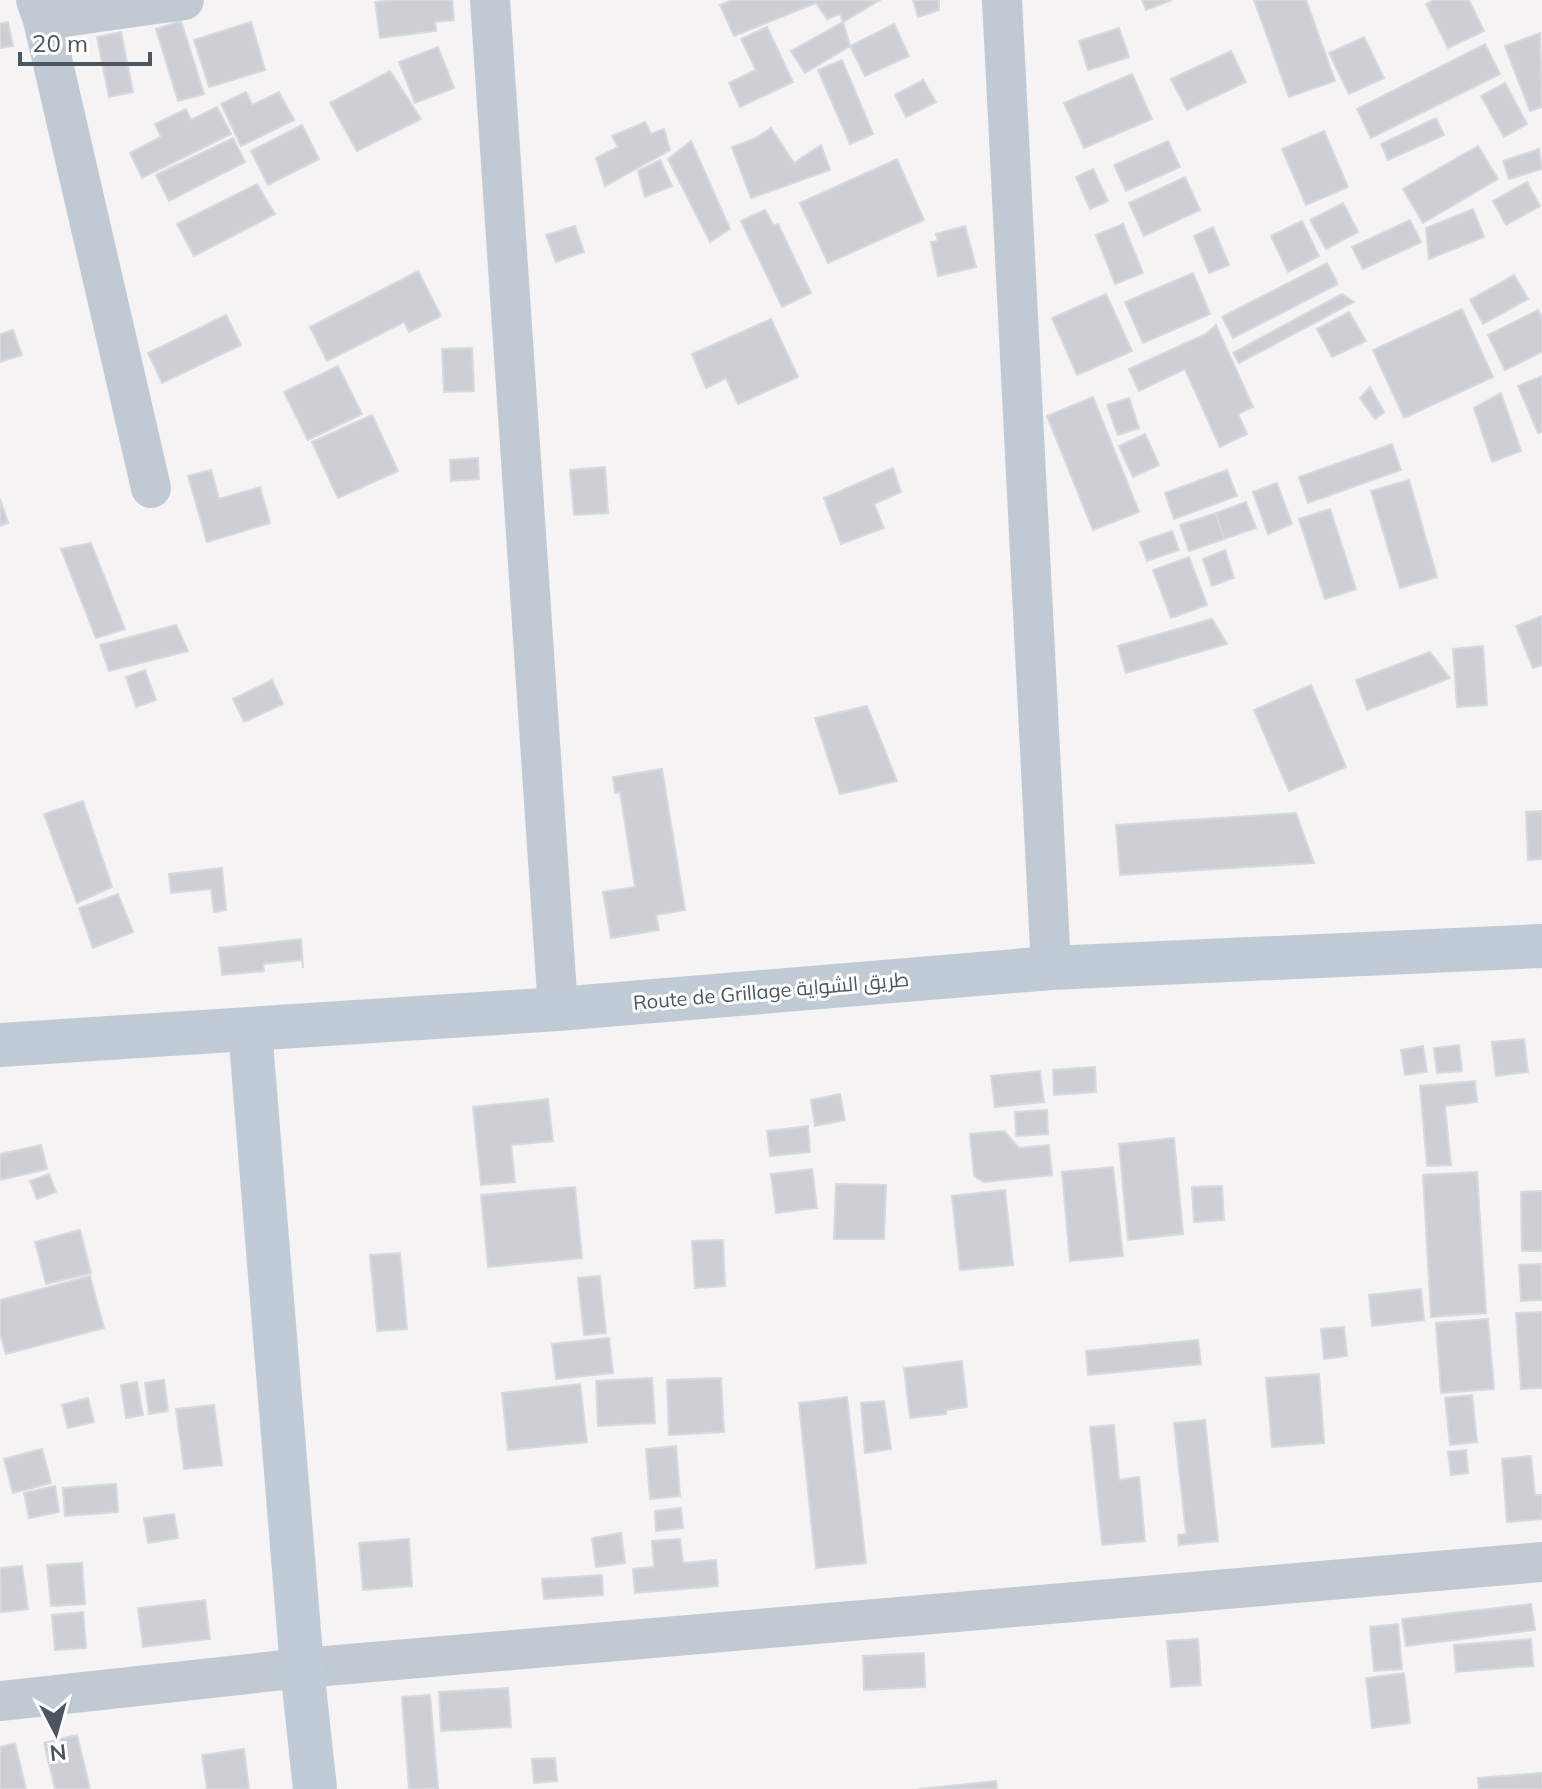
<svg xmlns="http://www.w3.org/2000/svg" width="1542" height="1789" font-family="Mulish,Cairo,sans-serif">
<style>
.building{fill:#cdcfd5;stroke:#d7d9de;stroke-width:2}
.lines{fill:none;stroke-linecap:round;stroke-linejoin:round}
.street{stroke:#c1cad2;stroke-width:40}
.secondary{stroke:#c1cbd6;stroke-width:44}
.labels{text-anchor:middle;stroke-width:6;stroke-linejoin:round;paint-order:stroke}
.street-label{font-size:20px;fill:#4a5661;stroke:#fff}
</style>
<rect width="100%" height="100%" fill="#f5f3f3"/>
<!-- building -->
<path class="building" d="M397,0H452L454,20L435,22L436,31L380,38L375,2Z
M732,0H880L843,22L840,14L827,19L816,3L734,36L720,5Z
M913,0H939V10L918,17Z
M1142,0H1172L1146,10Z
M1254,0H1306L1335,81L1289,97Z
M1434,0H1469L1484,31L1448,48L1426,4Z
M181,21L204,94L178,101L156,29Z
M8,22L13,46L0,48V24Z
M251,22L265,70L209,87L194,40Z
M843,22L850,46L805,73L791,51Z
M894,24L909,56L865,76L850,46Z
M767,27L793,82L740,107L729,83L756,70L741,39Z
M1119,28L1129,57L1088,70L1079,41Z
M121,32L133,92L109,97L97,37Z
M1540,33L1542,107L1530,111L1505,46Z
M1364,37L1384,78L1349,94L1329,53Z
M1485,44L1500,74L1371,138L1357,109Z
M438,47L454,88L415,103L399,62Z
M1231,51L1246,82L1187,110L1171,79Z
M842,60L873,134L850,144L818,70Z
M390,71L421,119L357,151L330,103Z
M1132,74L1152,119L1084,148L1064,103Z
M923,80L936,102L906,117L895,95Z
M1505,83L1527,124L1504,137L1481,96Z
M246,92L252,105L279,92L294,120L241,146L221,104Z
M217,107L231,134L142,178L130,153L161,137L155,124L186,109L191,120Z
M1436,118L1444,135L1388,160L1381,144Z
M645,122L651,134L664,129L670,150L605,186L596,158L618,147L612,136Z
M302,125L319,159L268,185L251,151Z
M771,128L794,163L821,145L830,170L751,198L732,147L754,139Z
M1324,131L1348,187L1306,205L1282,149Z
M233,138L245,162L169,201L156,175Z
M691,141L730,229L710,242L668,159Z
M1168,141L1180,167L1126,191L1114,165Z
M1478,146L1498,179L1423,223L1403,189Z
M1539,149L1542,169L1509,179L1503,161Z
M897,159L924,220L828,263L800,203Z
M660,160L672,186L645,197L638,171Z
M1093,169L1108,201L1090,209L1076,177Z
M1185,177L1200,210L1144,236L1129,203Z
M1527,182L1540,206L1506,225L1493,201Z
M257,184L275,214L194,256L177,224Z
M1343,203L1358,232L1326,249L1310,220Z
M1473,209L1484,237L1429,259L1426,228Z
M765,210L774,226L778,224L811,293L782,307L741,221Z
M1410,220L1421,242L1363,269L1352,247Z
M1302,221L1319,256L1288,272L1271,236Z
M1123,224L1143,273L1115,284L1096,235Z
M575,226L584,252L556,262L546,235Z
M965,226L976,267L938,276L931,242L938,241L936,234Z
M1213,227L1229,265L1209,273L1194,236Z
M1327,263L1338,284L1233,338L1222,317Z
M418,271L441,316L409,332L404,322L327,361L310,327Z
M1193,273L1210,314L1143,343L1125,302Z
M1514,275L1528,299L1483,324L1470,300Z
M1106,294L1132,351L1077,375L1052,318Z
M1342,294L1354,302L1239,363L1233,353Z
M1462,309L1493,377L1404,418L1373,350Z
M1538,310L1542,317V352L1505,370L1488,335Z
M1349,312L1366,341L1332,357L1317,329Z
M226,315L241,345L162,383L148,353Z
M771,319L798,377L738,404L726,378L706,388L692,354Z
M1216,325L1253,407L1238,414L1247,434L1220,447L1185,369L1139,391L1129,369L1206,334Z
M13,330L22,355L0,362V334Z
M472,348L474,391L444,392L442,349Z
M338,366L362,414L308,440L284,392Z
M1542,376V432L1538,433L1518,386Z
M1370,387L1384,412L1375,419L1360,398Z
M1501,393L1521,451L1492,462L1474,408Z
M1093,397L1139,512L1093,530L1047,416Z
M1129,398L1139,428L1118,435L1107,405Z
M372,415L398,471L338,498L312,442Z
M1145,434L1159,465L1133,477L1119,446Z
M1392,444L1401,470L1308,503L1299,477Z
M478,458L479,479L451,481L450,460Z
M605,467L608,513L574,515L570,470Z
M893,468L901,492L874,504L884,528L841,544L824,498Z
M211,470L219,499L260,487L270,523L207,542L188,476Z
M1227,470L1237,496L1174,519L1165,493Z
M1409,480L1437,577L1400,588L1371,491Z
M1277,483L1292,524L1268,534L1253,492Z
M0,499L8,523L0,526Z
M1246,502L1256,528L1224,539L1216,513Z
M1330,509L1356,589L1325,599L1299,519Z
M1216,513L1224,539L1189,551L1180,525Z
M1172,531L1179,550L1147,561L1140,542Z
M91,543L125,629L96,638L61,549Z
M1225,550L1234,578L1212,586L1203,559Z
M1189,557L1207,605L1171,618L1153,570Z
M1542,616V665L1533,668L1516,626Z
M1212,619L1227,644L1126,673L1118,646Z
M176,625L188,651L109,671L100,645Z
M1483,646L1487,705L1457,707L1453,649Z
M1430,652L1450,678L1367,710L1356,680Z
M145,670L156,700L136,707L126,677Z
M272,680L283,704L244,722L233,699Z
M1311,685L1346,767L1289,791L1254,710Z
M867,706L897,781L840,794L815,718Z
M662,769L685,910L656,915L659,930L611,938L603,892L635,887L620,792L615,793L613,777Z
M83,801L112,887L77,903L44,814Z
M1542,811V859L1528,860L1526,812Z
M1296,813L1314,863L1120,875L1116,825Z
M222,868L226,910L214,912L211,889L171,893L169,874Z
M118,894L133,932L93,948L79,908Z
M301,939L303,968L302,960L263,964L264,971L222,975L219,948Z
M1524,1039L1528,1072L1496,1076L1492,1042Z
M1459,1045L1462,1071L1437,1073L1434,1048Z
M1423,1046L1427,1072L1405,1075L1401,1050Z
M1095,1067L1096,1092L1054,1095L1053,1070Z
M1040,1071L1044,1102L995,1107L991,1076Z
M1475,1081L1477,1102L1445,1106L1451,1165L1427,1166L1420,1086Z
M840,1094L845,1120L815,1126L811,1100Z
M548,1099L553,1141L511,1145L515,1182L481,1185L473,1107Z
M1047,1110L1048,1134L1016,1136L1015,1112Z
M808,1126L810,1152L770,1156L767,1131Z
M1004,1131L1019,1148L1049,1145L1052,1175L984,1182L974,1176L970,1134Z
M1174,1138L1183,1234L1128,1240L1119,1144Z
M41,1145L47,1169L0,1180V1154Z
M1113,1167L1123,1256L1070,1261L1062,1172Z
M812,1169L817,1208L776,1213L771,1174Z
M1477,1172L1486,1313L1431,1317L1423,1175Z
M49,1174L56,1192L37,1199L30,1181Z
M836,1184L886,1185L884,1239H834Z
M1222,1186L1224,1220L1194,1222L1192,1187Z
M575,1187L582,1258L488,1267L481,1195Z
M1005,1190L1013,1265L960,1270L952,1196Z
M1542,1191V1251H1522L1521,1192Z
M80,1230L91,1273L46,1284L35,1242Z
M723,1240L725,1286L695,1288L692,1241Z
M400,1253L407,1329L377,1331L370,1255Z
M1541,1264L1542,1300L1521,1301L1519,1265Z
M90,1276L104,1328L6,1354L0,1333V1300Z
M600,1276L606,1333L584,1335L578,1278Z
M1421,1289L1424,1320L1372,1326L1369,1295Z
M1542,1312V1388L1521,1389L1516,1313Z
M1488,1319L1494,1389L1441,1393L1436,1323Z
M1344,1327L1347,1356L1324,1359L1321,1329Z
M609,1338L613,1373L556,1379L552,1344Z
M1198,1340L1201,1364L1088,1375L1086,1351Z
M962,1361L967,1407L946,1410V1414L910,1418L904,1368Z
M1319,1374L1324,1443L1272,1447L1266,1378Z
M652,1378L655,1423L598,1426L596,1381Z
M721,1378L724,1432L669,1435L667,1380Z
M164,1380L168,1411L149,1414L145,1383Z
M137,1382L143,1415L126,1418L121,1385Z
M580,1384L587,1442L508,1450L502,1393Z
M1472,1395L1477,1442L1450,1445L1445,1398Z
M847,1397L866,1563L816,1568L799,1403Z
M88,1398L94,1422L68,1428L62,1405Z
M884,1401L891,1449L865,1453L861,1403Z
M214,1405L222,1465L184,1469L176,1409Z
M1205,1420L1218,1541L1179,1545L1178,1535L1186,1534L1174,1423Z
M1114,1425L1119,1480L1139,1477L1145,1541L1102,1545L1090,1427Z
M676,1446L680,1496L650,1499L646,1449Z
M42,1449L51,1483L13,1493L4,1459Z
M1466,1450L1468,1473L1451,1475L1448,1452Z
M1531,1456L1535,1495H1542V1519L1507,1522L1502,1459Z
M116,1484L118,1512L65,1516L63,1488Z
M55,1486L59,1512L29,1518L24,1493Z
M681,1508L683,1528L656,1531L655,1511Z
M174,1514L178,1538L148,1543L144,1518Z
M621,1533L625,1563L596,1567L592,1538Z
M409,1539L412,1586L363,1590L359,1543Z
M680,1539L683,1563L716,1560L718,1586L635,1593L633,1569L654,1567L652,1541Z
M82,1563L85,1604L51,1606L47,1565Z
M22,1566L28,1609L1,1612L0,1568Z
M602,1575L603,1595L544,1599L542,1579Z
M205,1600L210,1639L143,1647L138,1608Z
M1531,1604L1535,1630L1406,1646L1402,1619Z
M83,1612L86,1648L55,1650L52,1615Z
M1398,1624L1402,1669L1374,1671L1370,1627Z
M1198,1639L1201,1685L1171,1687L1167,1641Z
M1531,1639L1533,1666L1456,1672L1454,1645Z
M924,1653L925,1687L864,1690L863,1656Z
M1404,1673L1410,1723L1372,1728L1366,1678Z
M508,1688L511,1727L441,1731L439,1692Z
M430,1695L438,1788L409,1789L402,1697Z
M77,1735L90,1789H55L44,1743Z
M15,1743L26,1789H0V1747Z
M244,1749L249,1789H207L202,1755Z
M555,1758L557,1781L534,1783L532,1759Z
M1540,1773H1542V1789H1479L1478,1778Z
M996,1781L997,1789H918Z"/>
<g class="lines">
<!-- street -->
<path class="street" d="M36,0L43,20L151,488
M490,0L558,1009
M1002,0L1051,968
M43,20L184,0
M0,1701L302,1668L1542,1562"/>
<!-- secondary -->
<path class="secondary" d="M250,1030L302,1668L315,1789
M0,1045L558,1009L1051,968L1542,946"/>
</g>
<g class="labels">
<!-- street labels -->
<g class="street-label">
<text transform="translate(771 991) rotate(-5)" y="7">Route de Grillage طريق الشواية</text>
</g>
</g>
<!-- north arrow -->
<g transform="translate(56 1733) rotate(174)" stroke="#ffffff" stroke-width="6" paint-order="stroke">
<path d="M0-6L14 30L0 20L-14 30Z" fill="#4a5661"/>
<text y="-12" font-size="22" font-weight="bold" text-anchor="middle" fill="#4a5661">N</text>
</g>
<!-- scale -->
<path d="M20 52v12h130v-12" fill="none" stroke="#4a5661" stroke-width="4"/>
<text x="32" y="52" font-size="24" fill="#4a5661" stroke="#ffffff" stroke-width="6" paint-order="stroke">20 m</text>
</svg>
